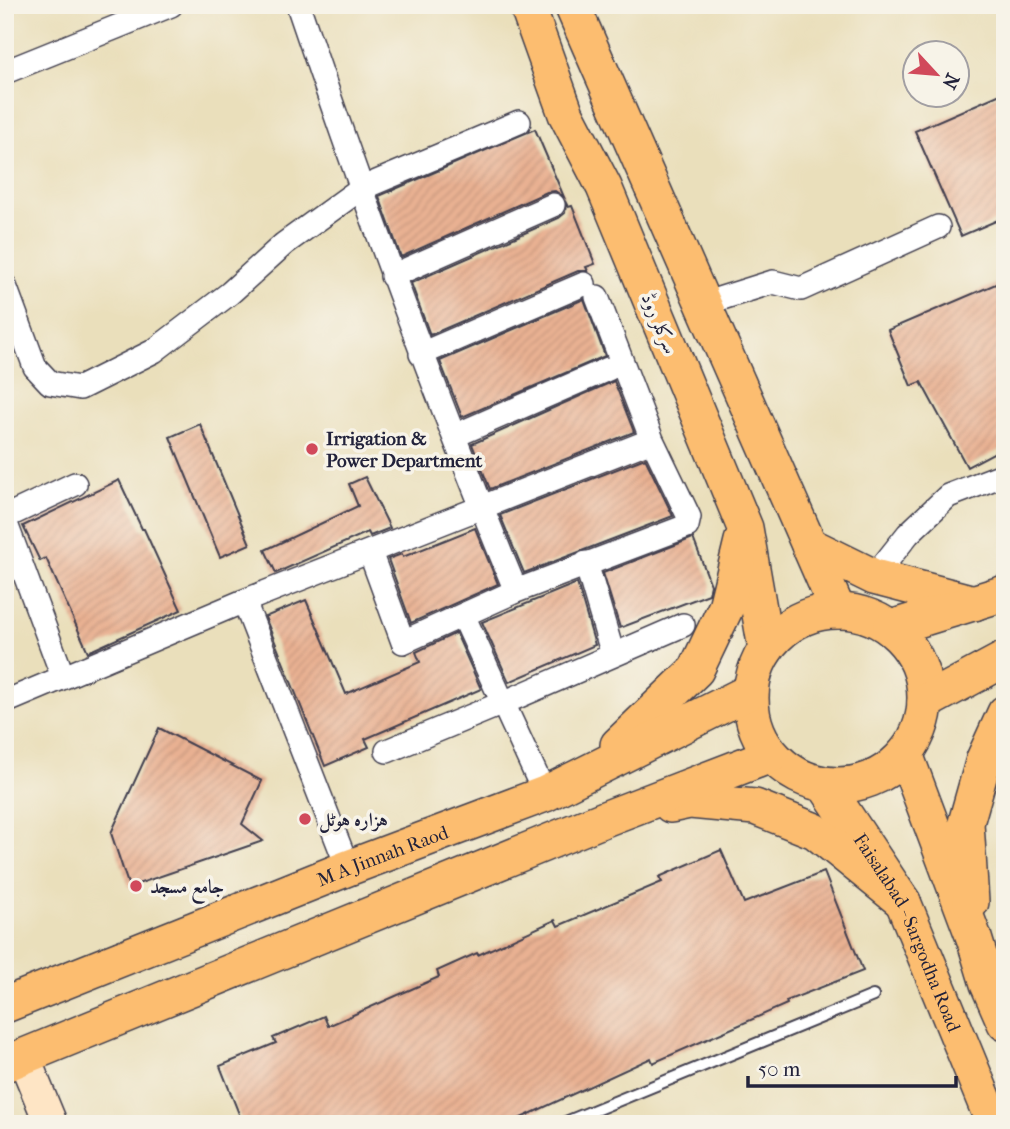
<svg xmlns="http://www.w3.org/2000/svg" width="1010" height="1129" font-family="'IM FELL French Canon',Amiri,serif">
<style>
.building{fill:url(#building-hatch)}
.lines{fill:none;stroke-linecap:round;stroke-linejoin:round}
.lane-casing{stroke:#403e4e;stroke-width:14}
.street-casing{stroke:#403e4e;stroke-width:26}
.secondary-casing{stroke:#403e4e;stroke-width:35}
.primary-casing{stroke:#403e4e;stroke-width:38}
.lane{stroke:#fff;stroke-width:10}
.street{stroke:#fff;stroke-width:23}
.secondary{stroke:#fee5c5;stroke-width:32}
.primary{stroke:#fcbd6f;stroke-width:35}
.poi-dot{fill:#d1495b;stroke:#f7f3e8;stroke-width:2.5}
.labels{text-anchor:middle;stroke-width:7;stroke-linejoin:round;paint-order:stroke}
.street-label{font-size:19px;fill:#22223b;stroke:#f7f3e8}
.poi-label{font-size:19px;font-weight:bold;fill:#22223b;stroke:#f7f3e8;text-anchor:start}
</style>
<defs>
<pattern id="building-hatch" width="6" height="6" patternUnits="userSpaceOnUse" patternTransform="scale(1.75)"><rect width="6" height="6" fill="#e9b192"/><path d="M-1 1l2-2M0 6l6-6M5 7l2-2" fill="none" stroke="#c8987f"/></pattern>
</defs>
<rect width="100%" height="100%" fill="#f7f3e8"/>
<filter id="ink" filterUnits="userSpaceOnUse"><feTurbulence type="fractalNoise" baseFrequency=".0143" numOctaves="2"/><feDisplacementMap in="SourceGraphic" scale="14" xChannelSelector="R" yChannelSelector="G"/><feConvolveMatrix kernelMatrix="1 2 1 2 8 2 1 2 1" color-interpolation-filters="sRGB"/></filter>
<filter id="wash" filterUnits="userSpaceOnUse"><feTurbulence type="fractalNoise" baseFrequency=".00686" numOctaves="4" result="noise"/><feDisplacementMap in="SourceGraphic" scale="28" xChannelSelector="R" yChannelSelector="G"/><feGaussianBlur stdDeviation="1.57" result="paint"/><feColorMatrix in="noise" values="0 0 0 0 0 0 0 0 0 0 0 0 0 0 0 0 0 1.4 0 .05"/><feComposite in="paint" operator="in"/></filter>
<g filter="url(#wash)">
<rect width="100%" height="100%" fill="#eadfbb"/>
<g id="blocks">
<!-- building -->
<path class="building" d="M1005,92V217L961,236L915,131Z
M535,129L564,197L555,191L547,192L401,257L379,196Z
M566,203L568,207L572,206L595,264L586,267L588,271H578L430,335L411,283L559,218L565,213Z
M1005,280V447L967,467L921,382L911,386L888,330Z
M584,299L605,356L462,417L440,361Z
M614,381L634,432L490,489L472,444Z
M200,424L250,544L220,557L170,437Z
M645,458L673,516L524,573L500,515Z
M365,477L390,528L370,536L368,532L276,573L265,550L358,506L349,484Z
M119,480L142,529H144L181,610L88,652L46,558L40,561L23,526Z
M475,528L498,584L411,623L388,559L402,554L403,557Z
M693,538L711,585L709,594L620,628L603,573Z
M577,583L595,645L509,682L482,622Z
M306,600L346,694L420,662L416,652L456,633L481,689L365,739L369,747L325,766L265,617Z
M159,728L262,781L242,824L263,841L129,887L111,833Z
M721,850L744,903L824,872L863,971L786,1001L787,1004L653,1063L651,1058L508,1124H243L220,1066L276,1043L273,1038L324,1016L328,1026L439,977L437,971L477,953L478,955L555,920L558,926L662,882L659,877Z"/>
</g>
</g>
<g filter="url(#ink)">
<use href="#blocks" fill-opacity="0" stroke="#403e4e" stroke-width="2"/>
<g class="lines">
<defs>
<path id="lane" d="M561,1124L873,996"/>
<path id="street" d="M298,5C365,203 436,398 516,591L687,526L689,517L652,440L597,297
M5,72L171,5
M392,276L553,205
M5,286L35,367L50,383L80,388L154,351L230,293L284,244L360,189L519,122
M703,304L773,282L801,289L938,227
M421,354L584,284
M454,436L608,369
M5,517L75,484
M5,521L63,677
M370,552L403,642L516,591
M586,563L613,655
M874,577L908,534L948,496L1005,474
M244,601L348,868
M5,702L244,601L652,440
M387,751L503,703L463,615
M545,794L503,703L683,625"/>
<path id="secondary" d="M23,1056L51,1124"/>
<g id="primary">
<path d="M527,5L566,114L604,187L745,528L766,649"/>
<path d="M572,5L838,611"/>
<path d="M809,545L874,577L974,603"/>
<circle cx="838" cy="698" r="87"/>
<path d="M891,628L1005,593"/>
<path d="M925,702L1005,659"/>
<path d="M618,745L696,670L726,607L742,541"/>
<path d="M905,754L974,938L988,984L1005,1023"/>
<path id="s1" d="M825,785L903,902L994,1124"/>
<path d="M671,805L690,801L755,807L815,831L903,902"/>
<path d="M971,902L966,823L984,759L1005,713"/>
<path id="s2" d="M5,1005L348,868L545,794L751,691"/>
<path d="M5,1064L607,818L771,755"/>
</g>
</defs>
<!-- lane casing -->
<use href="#lane" class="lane-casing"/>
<!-- street casing -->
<use href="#street" class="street-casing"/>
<!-- secondary casing -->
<use href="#secondary" class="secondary-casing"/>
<!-- primary casing -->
<use href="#primary" class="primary-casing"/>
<!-- lane -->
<use href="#lane" class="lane"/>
<!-- street -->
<use href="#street" class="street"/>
<!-- secondary -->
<use href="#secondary" class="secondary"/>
<!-- primary -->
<use href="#primary" class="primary"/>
</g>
</g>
<!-- markers -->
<g class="poi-dot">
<circle cx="312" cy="449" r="7"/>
<circle cx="305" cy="819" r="7"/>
<circle cx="136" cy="886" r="7"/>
</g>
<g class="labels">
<!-- street labels -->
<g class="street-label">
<text transform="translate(660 323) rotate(67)" y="7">سرکلر روڈ</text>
<text dy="7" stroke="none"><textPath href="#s2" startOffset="406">M A Jinnah Raod</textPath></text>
<text dy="7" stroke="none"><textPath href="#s1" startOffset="170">Faisalabad - Sargodha Road</textPath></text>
</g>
<!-- poi labels -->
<g class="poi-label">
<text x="326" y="445">Irrigation &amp;<tspan x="326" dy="22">Power Department</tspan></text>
<text x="319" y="826">ہزارہ ہوٹل</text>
<text x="150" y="893">جامع مسجد</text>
</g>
</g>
<!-- margin -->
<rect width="1010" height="1129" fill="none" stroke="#f7f3e8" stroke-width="28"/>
<!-- north arrow -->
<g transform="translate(936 74) rotate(116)"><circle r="33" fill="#f7f3e8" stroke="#a29fa3" stroke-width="2"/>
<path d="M0-5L12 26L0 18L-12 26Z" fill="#d1495b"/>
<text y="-10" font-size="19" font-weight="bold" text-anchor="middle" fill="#22223b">N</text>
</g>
<!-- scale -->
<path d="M748 1076v10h208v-10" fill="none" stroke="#22223b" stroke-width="3.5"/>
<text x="758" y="1076" font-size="21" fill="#22223b" stroke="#f7f3e8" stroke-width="5" paint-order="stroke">50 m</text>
</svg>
